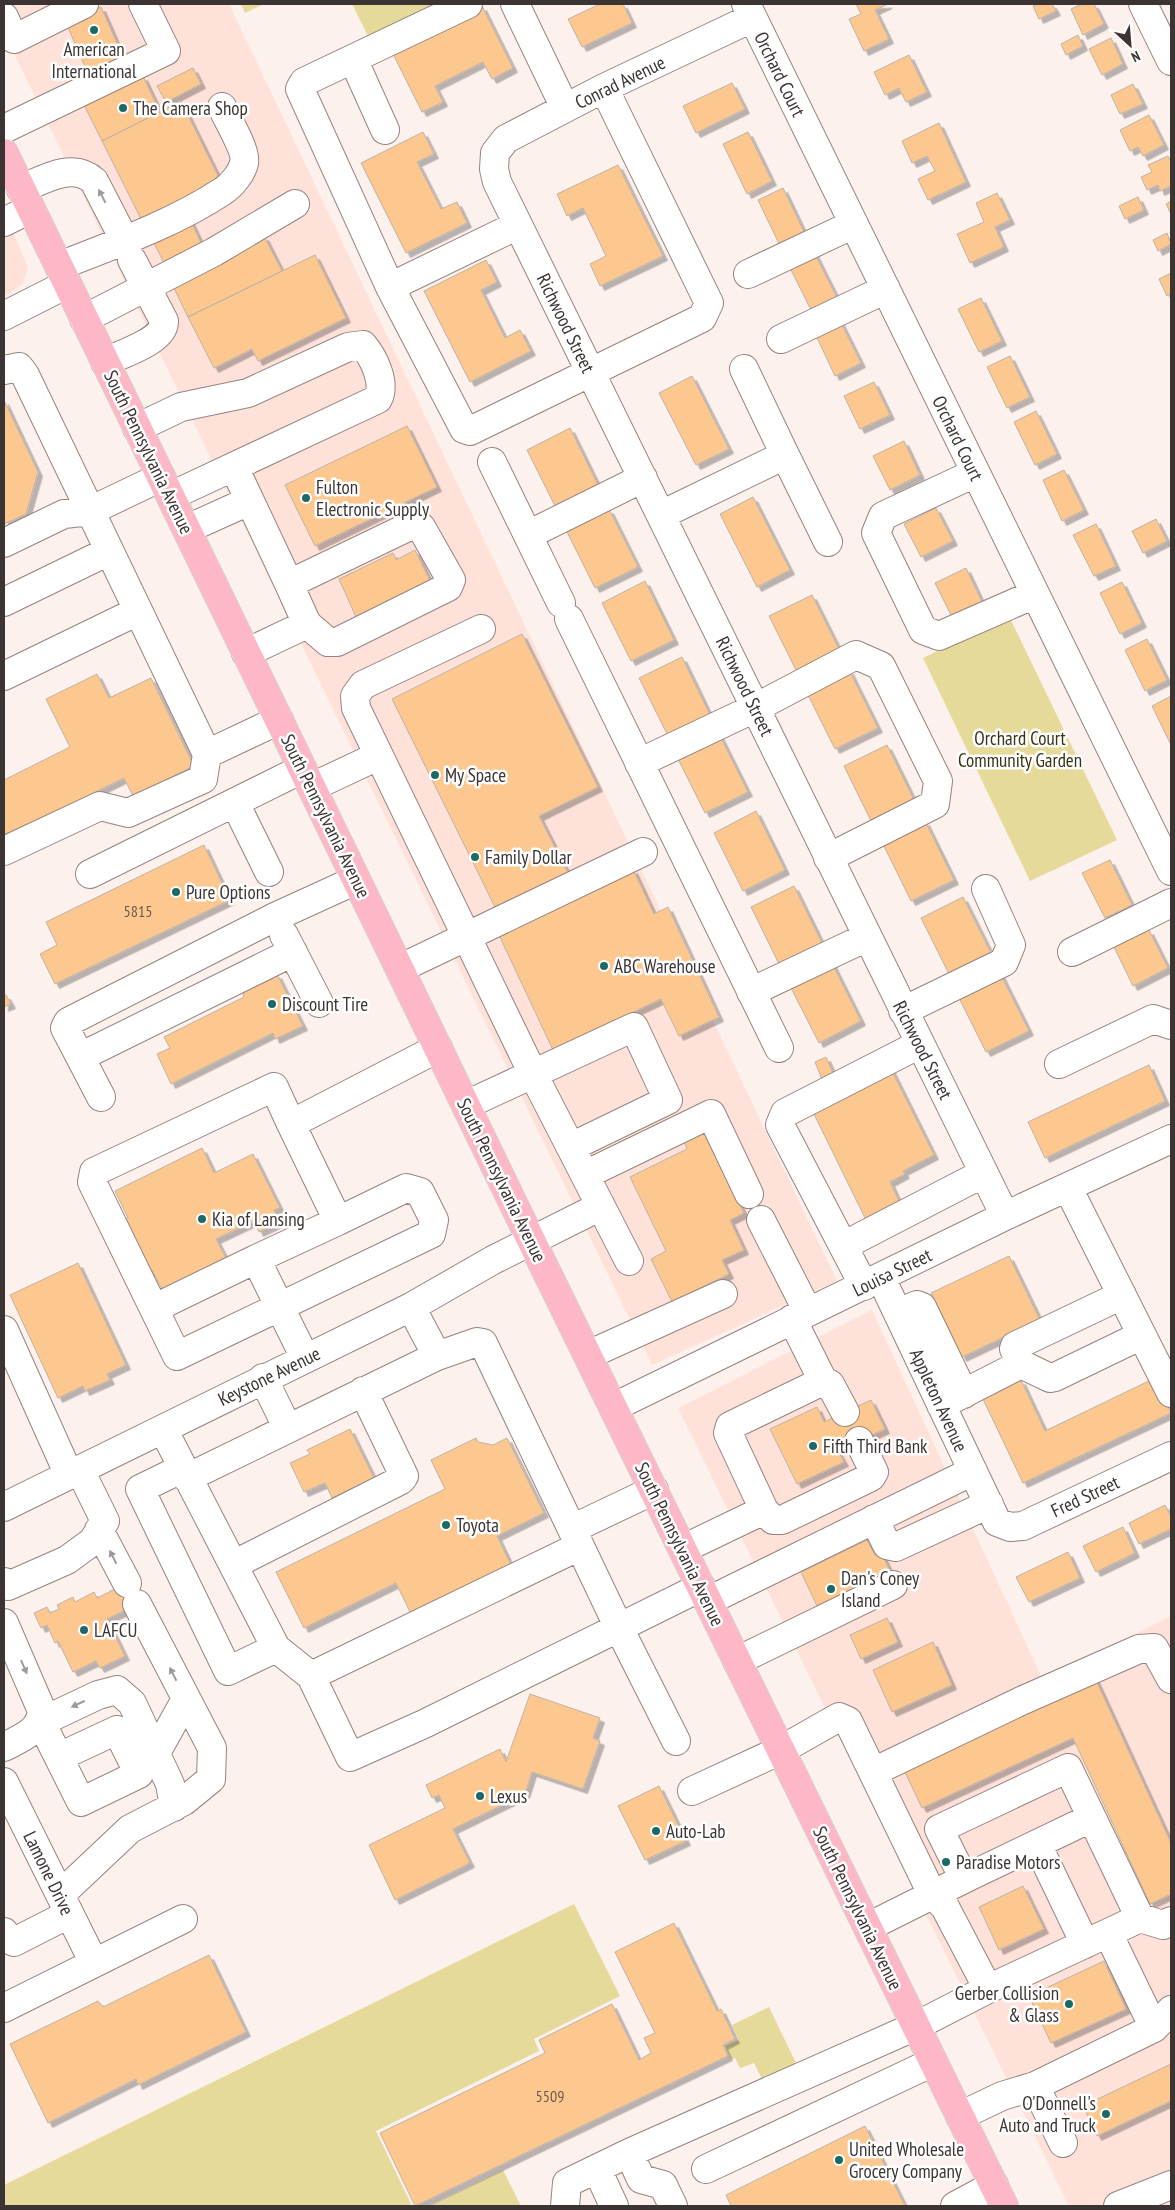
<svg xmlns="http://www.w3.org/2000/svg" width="1175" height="2210" font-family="'PT Sans Narrow',sans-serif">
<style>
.built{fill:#fee2d9}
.green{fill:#e6da9b}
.building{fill:#fcc88f;stroke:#bfb2a5;filter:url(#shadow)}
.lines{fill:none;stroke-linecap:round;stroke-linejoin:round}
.minor-casing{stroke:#95837e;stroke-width:30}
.major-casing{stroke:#d4d2d2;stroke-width:30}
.minor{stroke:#fff;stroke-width:28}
.major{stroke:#fdb7c7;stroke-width:28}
.oneway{fill:#9e9a98}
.poi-dot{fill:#1d6966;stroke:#fff;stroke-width:2}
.labels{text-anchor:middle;stroke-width:5;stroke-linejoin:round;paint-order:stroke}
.number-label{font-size:16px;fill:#6c5949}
.poi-label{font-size:19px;fill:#3c3432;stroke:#fff;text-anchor:start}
.street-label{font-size:19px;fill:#3c3432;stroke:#fff}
.park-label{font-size:19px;fill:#393313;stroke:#fff}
</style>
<defs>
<filter id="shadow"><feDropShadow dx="4.5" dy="4.5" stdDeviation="0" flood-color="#0004"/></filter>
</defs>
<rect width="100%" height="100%" fill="#fdf1ed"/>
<!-- built -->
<path class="built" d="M4,4H229L837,1281L652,1365L4,33Z
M4,212L28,267L23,284L4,297Z
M872,1310L1043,1680L1171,1616V2206H1069L678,1408Z"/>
<!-- green -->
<path class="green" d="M241,4H264L245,13Z
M352,4H435L368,36Z
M1009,616L1117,840L1030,881L923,658Z
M574,1904L620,1996L534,2039L539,2051L376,2131L412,2206H4V2185Z
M769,2007L796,2063L762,2079L754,2063L740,2068L735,2058L731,2059L725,2046L739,2040L732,2025Z
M503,2170L521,2206H430Z"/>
<!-- building -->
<path class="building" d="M600,4H623L632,23L582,47L568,19Z
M856,4H888L875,10L889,39L864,51L849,19L861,14Z
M1039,4H1052L1056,11L1039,19L1033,6Z
M1082,4H1094L1104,24L1083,35L1071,9Z
M482,6L513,68L492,79L483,62L435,86L443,102L422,112L392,52Z
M101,7L123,57L88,73L66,23Z
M1078,35L1083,46L1066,55L1061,44Z
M1111,38L1123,64L1102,75L1089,49Z
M909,55L927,92L906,102L899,88L885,95L874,72Z
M193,68L201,84L166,102L157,86Z
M143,76L160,112L102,141L84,105Z
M732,83L745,109L696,133L683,106Z
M1133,84L1143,104L1120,114L1111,95Z
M181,101L222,184L143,223L102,141Z
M1149,115L1164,145L1143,156L1138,147L1130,151L1120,130Z
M939,123L966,182L928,200L918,179L935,171L927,156L912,163L902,141Z
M423,132L434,154L417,162L441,209L457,202L467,223L406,253L361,163Z
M748,132L772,181L747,194L723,144Z
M1168,156L1171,162V186L1160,191L1158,185L1147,190L1141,177L1152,172L1148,165Z
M618,165L663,256L600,286L590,264L606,256L583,208L567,216L557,194Z
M783,188L806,236L781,248L758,200Z
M997,193L1010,220L995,227L1004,247L970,263L957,234L984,222L976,203Z
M1138,197L1144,210L1125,219L1119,206Z
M1171,201V214L1166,204Z
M190,220L204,249L166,267L152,239Z
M1167,233L1171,244L1158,251L1153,240Z
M264,236L282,271L188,317L171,282Z
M814,252L838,300L812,312L788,264Z
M315,255L346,318L258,361L252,349L214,368L188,317Z
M486,260L497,282L481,290L505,338L520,330L531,351L470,382L424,291Z
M1171,273V293L1167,296L1159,279Z
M981,298L1002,341L979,352L958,309Z
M837,315L861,363L835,376L812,327Z
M1010,356L1030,397L1007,408L987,367Z
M692,376L729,449L696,465L659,393Z
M874,382L890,415L860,429L844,396Z
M4,400L38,472L26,514L4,524Z
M1036,411L1057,454L1035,465L1014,422Z
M407,426L437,487L315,546L285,485Z
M570,428L599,487L556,508L527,450Z
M904,441L920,475L890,490L873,456Z
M1064,470L1084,510L1062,521L1043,480Z
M753,497L790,570L757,587L720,514Z
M936,508L953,541L921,557L904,524Z
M609,509L638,567L595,588L566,530Z
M1156,519L1167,541L1143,553L1132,531Z
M1096,524L1116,566L1094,576L1073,535Z
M415,550L430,581L356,617L339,579L393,553L396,560Z
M966,568L982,602L952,617L935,583Z
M645,581L674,640L631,661L602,603Z
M1122,582L1142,623L1120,634L1100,593Z
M812,595L841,653L798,674L769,616Z
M522,634L598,787L539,816L568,873L496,909L392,699Z
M1147,639L1167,680L1145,691L1125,650Z
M682,657L710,715L668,736L639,678Z
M849,670L878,728L835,749L806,691Z
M97,674L109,698L151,678L194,766L133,796L124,778L4,837V780L70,747L46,699Z
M1171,696V745L1152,706Z
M719,734L748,792L705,813L676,755Z
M887,745L916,804L873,825L844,766Z
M756,811L785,870L743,891L714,833Z
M925,821L954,880L911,901L882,842Z
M204,845L230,900L55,984L40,954L57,945L46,922Z
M1110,860L1132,905L1105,918L1082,873Z
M633,869L654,914L668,907L719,1017L679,1036L661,999L553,1050L498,933Z
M794,886L823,945L780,966L751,907Z
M963,897L992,955L950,976L921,918Z
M1149,930L1168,968L1133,986L1114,947Z
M832,963L861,1021L819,1043L789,984Z
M1000,973L1029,1031L986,1052L957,994Z
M277,974L303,1026L275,1039L273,1033L171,1084L157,1054L170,1048L164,1037L244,997L242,991Z
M6,995L11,1004L4,1007V996Z
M826,1057L835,1077L823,1082L815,1062Z
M1149,1065L1165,1101L1045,1158L1028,1122Z
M890,1067L934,1155L903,1171L905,1174L890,1182L899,1201L865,1218L810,1106Z
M703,1131L744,1213L730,1220L744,1250L722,1260L729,1274L672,1302L651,1259L666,1251L630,1177L687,1149L684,1141Z
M202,1148L214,1173L253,1154L280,1208L274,1210L280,1222L259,1232L254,1221L216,1239L226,1258L162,1289L152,1270L147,1273L122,1221L128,1218L115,1191Z
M1009,1256L1040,1320L962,1357L931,1293Z
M78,1263L126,1365L107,1374L110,1380L85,1391L83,1386L58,1398L10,1295Z
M1155,1378L1171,1413L1023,1483L983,1399L1021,1380L1045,1431Z
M871,1400L885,1429L838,1451L844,1462L797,1484L770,1429L817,1407L824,1422Z
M350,1429L374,1478L332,1498L325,1483L304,1492L290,1463L310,1454L307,1450Z
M476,1438L478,1442L493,1445L507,1438L544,1513L497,1536L512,1567L412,1616L396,1583L304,1628L276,1572L445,1489L431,1460Z
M1165,1505L1171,1517V1529L1139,1544L1129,1523Z
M1123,1527L1135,1553L1096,1572L1083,1546Z
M867,1540L875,1555L881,1552L890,1571L817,1606L801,1572Z
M1068,1552L1080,1578L1029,1602L1016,1577Z
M127,1583L143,1602L107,1619L125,1656L100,1668L96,1661L73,1672L58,1641L55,1643L47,1625L41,1628L34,1613L47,1607L50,1613L59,1609L57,1605L73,1597L75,1602L94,1592L97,1598Z
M887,1618L898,1642L861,1659L850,1635Z
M933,1642L952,1685L892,1712L873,1670Z
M1094,1676L1171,1843V1894L1150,1904L1073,1738L922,1808L902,1766Z
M530,1694L600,1718L593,1738L600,1741L583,1789L532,1772L525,1794L453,1829L470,1863L395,1900L369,1845L445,1808L439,1795L432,1798L426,1785L500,1749L506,1762Z
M659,1786L686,1841L645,1860L618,1806Z
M1023,1886L1044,1929L999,1950L979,1907Z
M674,1923L717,2011L721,2009L735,2039L723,2045L728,2056L415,2206L380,2133L545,2053L539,2040L612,2004L639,2060L651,2053L644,2038L655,2033L615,1952Z
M209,1955L246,2032L138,2085L136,2079L48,2123L10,2044L98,2001L103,2007Z
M1104,1961L1126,2009L1051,2043L1029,1996Z
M1171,2064V2101L1097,2136L1083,2106Z
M865,2126L905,2206H731L726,2195Z"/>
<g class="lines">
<defs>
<path id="minor" d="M468,4L304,82L300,89L390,287L464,429L470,431L702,318L709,303L604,88
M515,4L565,108
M746,4L1171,871
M1143,4L1171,61
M4,17L14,39L84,4
M752,18L604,88L506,139L495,153L494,169L497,182L1005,1216
M353,59L385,130
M4,129L166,51L143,4
M21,189C43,180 73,161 94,181L124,239
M4,222L30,209
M59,266C113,245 175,223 223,191C231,186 242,173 244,163C247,151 227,119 222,107
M748,274L854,224
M390,287L518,225
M4,316L67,284
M84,319L214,252L295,204
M781,339L886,289
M105,362C121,354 165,341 164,321L132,260
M4,370L19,367L25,375L207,754L203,779L128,813L100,806L4,851
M137,428L181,407L248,393L348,347L363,345C374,358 386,383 378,399L171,496
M785,455L828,542
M492,462L561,603
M234,467L289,584
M975,473L883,516L876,533L923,630L939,636L1035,594
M661,515L785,455L744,369
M187,529L249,501
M528,535L643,478
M4,543L64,514L90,511L161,477
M4,602L109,551
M569,619L779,1048
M481,629L363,685L355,696L356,708L533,1074L629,1261
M246,653L307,624L328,642H337L448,587L451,580L421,527L414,524L289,584L307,624
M4,676L138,611
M207,754L279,720
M639,763L755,708L856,655L881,666L938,781L935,804L828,858
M312,787L378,756
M235,803L269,872
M90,874L302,769
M284,935L319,1003
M1072,952L1171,903
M401,968L643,852
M751,992L867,937
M903,1011L1004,962L1011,945L986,889
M80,1057L293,952
M1059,1064L1153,1019L1171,1025
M101,1097L65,1028L68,1022L275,917L356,880
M466,1105L634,1027L668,1100L571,1147
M291,1124L274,1087L94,1172L92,1182L177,1356L431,1234L434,1220L420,1192L406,1188L338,1221
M585,1175L711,1114L749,1194
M1068,1188L1171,1393
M761,1220L808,1312
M843,1246L984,1173
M881,1278L997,1522L1010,1527L1023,1526L1171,1456
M864,1286L780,1125L785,1113L920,1044
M411,1307L437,1356L477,1342L483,1343L619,1628L676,1741
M155,1308L256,1259
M898,1313L917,1305L922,1307L964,1394
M4,1330L69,1475
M588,1355L723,1294
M305,1358L256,1259L338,1221L291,1124L438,1048
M1021,1364L1014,1349L1015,1346L1122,1295
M263,1378L287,1427
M823,1381L830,1384L845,1412
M941,1405L1021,1364L1050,1378L1055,1377L1142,1335
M614,1407L1005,1216L1171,1139
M163,1429L276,1648L311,1676L350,1757L424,1724L701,1587
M183,1468L140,1489L228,1671L276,1648
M187,1478L437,1356
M4,1507L411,1307L493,1260L601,1206
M764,1510L773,1520H782L871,1477L874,1472L859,1441
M874,1519L887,1545L896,1547L989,1504
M572,1529L654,1490
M99,1530L127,1583
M683,1549L764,1510L728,1433L730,1426L823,1381L792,1319
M233,1565L401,1480L404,1476L363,1391
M4,1582L8,1586L67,1560L93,1541L105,1521L80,1470
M708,1601L973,1471
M4,1623L42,1711C40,1732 21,1738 4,1747
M737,1661L893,1585
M311,1676L580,1546
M41,1722L81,1802L139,1774L117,1730L59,1757
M41,1722L98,1695L117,1690L132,1703L170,1784L174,1807
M156,1753L186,1699
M873,1772L1021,1701L1139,1649L1154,1648L1171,1679
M4,1782L94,1963
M692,1791L781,1750L839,1717L848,1721L932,1894L945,1907L988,1989
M1037,1844L1085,1944
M964,1879L1091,1818
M60,1895L130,1829L184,1801L211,1779L212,1748L137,1604
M1140,1918L1163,1925L1171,1921
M868,1927L964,1879L939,1829L1068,1768L1140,1918L1108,1933
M4,1932L7,1939L14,1942L69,1914
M4,2008L183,1919
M1035,2086L1063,2143
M960,2116L1002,2096L1035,2086L1154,2028L1171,2010
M629,2153L641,2179L663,2185L673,2206
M597,2169L614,2206
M706,2169L933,2062
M565,2206L567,2183L629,2153L916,2026L988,1989L1108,1933L1154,2028
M955,2206L994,2185
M1118,2206L1171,2185"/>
<path id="major" d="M4,153L531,1240L1004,2206"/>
</defs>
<!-- minor casing -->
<use href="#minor" class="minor-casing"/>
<!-- major casing -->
<use href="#major" class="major-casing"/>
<!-- minor -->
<use href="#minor" class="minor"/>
<!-- major -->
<use href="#major" class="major"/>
</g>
<!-- one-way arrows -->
<defs><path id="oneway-solid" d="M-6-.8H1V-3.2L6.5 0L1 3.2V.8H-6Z" transform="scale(1.25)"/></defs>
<g class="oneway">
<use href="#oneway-solid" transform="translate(102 196) rotate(-117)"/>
<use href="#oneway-solid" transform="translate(113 1557) rotate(-117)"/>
<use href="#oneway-solid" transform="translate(24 1667) rotate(66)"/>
<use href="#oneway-solid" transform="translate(173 1674) rotate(-117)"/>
<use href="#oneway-solid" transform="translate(78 1704) rotate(155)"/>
</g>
<!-- markers -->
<g class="poi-dot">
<circle cx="94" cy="30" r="5"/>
<circle cx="123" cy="108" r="5"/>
<circle cx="306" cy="498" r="5"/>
<circle cx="435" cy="775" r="5"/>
<circle cx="475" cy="857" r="5"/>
<circle cx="176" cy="892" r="5"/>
<circle cx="604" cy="966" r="5"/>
<circle cx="272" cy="1004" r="5"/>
<circle cx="202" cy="1219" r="5"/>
<circle cx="813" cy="1446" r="5"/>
<circle cx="446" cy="1525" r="5"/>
<circle cx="831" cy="1589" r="5"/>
<circle cx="84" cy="1630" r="5"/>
<circle cx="480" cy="1796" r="5"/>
<circle cx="656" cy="1831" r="5"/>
<circle cx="946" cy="1862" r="5"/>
<circle cx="1069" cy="2004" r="5"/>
<circle cx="1106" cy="2114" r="5"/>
<circle cx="839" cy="2160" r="5"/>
</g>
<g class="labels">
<!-- number labels -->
<g class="number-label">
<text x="138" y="917">5815</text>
<text x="550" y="2102">5509</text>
</g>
<!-- poi labels -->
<g class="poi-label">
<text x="94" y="56" text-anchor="middle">American<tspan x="94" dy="22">International</tspan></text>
<text x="133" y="115">The Camera Shop</text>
<text x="316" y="494">Fulton<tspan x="316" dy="22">Electronic Supply</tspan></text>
<text x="445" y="782">My Space</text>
<text x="485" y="864">Family Dollar</text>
<text x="186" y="899">Pure Options</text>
<text x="614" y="973">ABC Warehouse</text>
<text x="282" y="1011">Discount Tire</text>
<text x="212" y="1226">Kia of Lansing</text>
<text x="823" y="1453">Fifth Third Bank</text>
<text x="456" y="1532">Toyota</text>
<text x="841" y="1585">Dan's Coney<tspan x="841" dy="22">Island</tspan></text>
<text x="94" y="1637">LAFCU</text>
<text x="490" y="1803">Lexus</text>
<text x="666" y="1838">Auto-Lab</text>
<text x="956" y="1869">Paradise Motors</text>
<text x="1059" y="2000" text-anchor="end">Gerber Collision<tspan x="1059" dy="22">&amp; Glass</tspan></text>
<text x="1096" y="2110" text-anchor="end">O'Donnell's<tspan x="1096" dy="22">Auto and Truck</tspan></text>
<text x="849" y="2156">United Wholesale<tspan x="849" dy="22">Grocery Company</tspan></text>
</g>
<!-- street labels -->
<g class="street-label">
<text transform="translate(780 74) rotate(64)" y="7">Orchard Court</text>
<text transform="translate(620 82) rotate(-26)" y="7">Conrad Avenue</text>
<text transform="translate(566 323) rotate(64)" y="7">Richwood Street</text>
<text transform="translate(958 438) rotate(64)" y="7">Orchard Court</text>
<text transform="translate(149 452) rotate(64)" y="7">South Pennsylvania Avenue</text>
<text transform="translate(745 686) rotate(64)" y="7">Richwood Street</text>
<text transform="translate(326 816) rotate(64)" y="7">South Pennsylvania Avenue</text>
<text transform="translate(923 1050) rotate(63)" y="7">Richwood Street</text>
<text transform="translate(502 1180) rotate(64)" y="7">South Pennsylvania Avenue</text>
<text transform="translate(892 1272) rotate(-26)" y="7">Louisa Street</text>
<text transform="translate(269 1376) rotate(-26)" y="7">Keystone Avenue</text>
<text transform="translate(939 1400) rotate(65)" y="7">Appleton Avenue</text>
<text transform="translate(1085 1496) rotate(-25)" y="7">Fred Street</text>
<text transform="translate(680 1544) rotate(64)" y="7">South Pennsylvania Avenue</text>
<text transform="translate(49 1873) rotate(64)" y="7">Lamone Drive</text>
<text transform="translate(858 1908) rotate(64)" y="7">South Pennsylvania Avenue</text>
</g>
<!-- park labels -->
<g class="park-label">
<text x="1020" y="745">Orchard Court<tspan x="1020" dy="22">Community Garden</tspan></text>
</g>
</g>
<!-- border -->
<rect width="1175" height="2210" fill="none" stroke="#3c3432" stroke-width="10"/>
<!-- north arrow -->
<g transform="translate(1130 45) rotate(154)" stroke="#ffffff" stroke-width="4" paint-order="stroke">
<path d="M0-4L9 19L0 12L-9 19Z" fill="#3c3432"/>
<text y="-8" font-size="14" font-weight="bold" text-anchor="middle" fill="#3c3432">N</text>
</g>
</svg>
